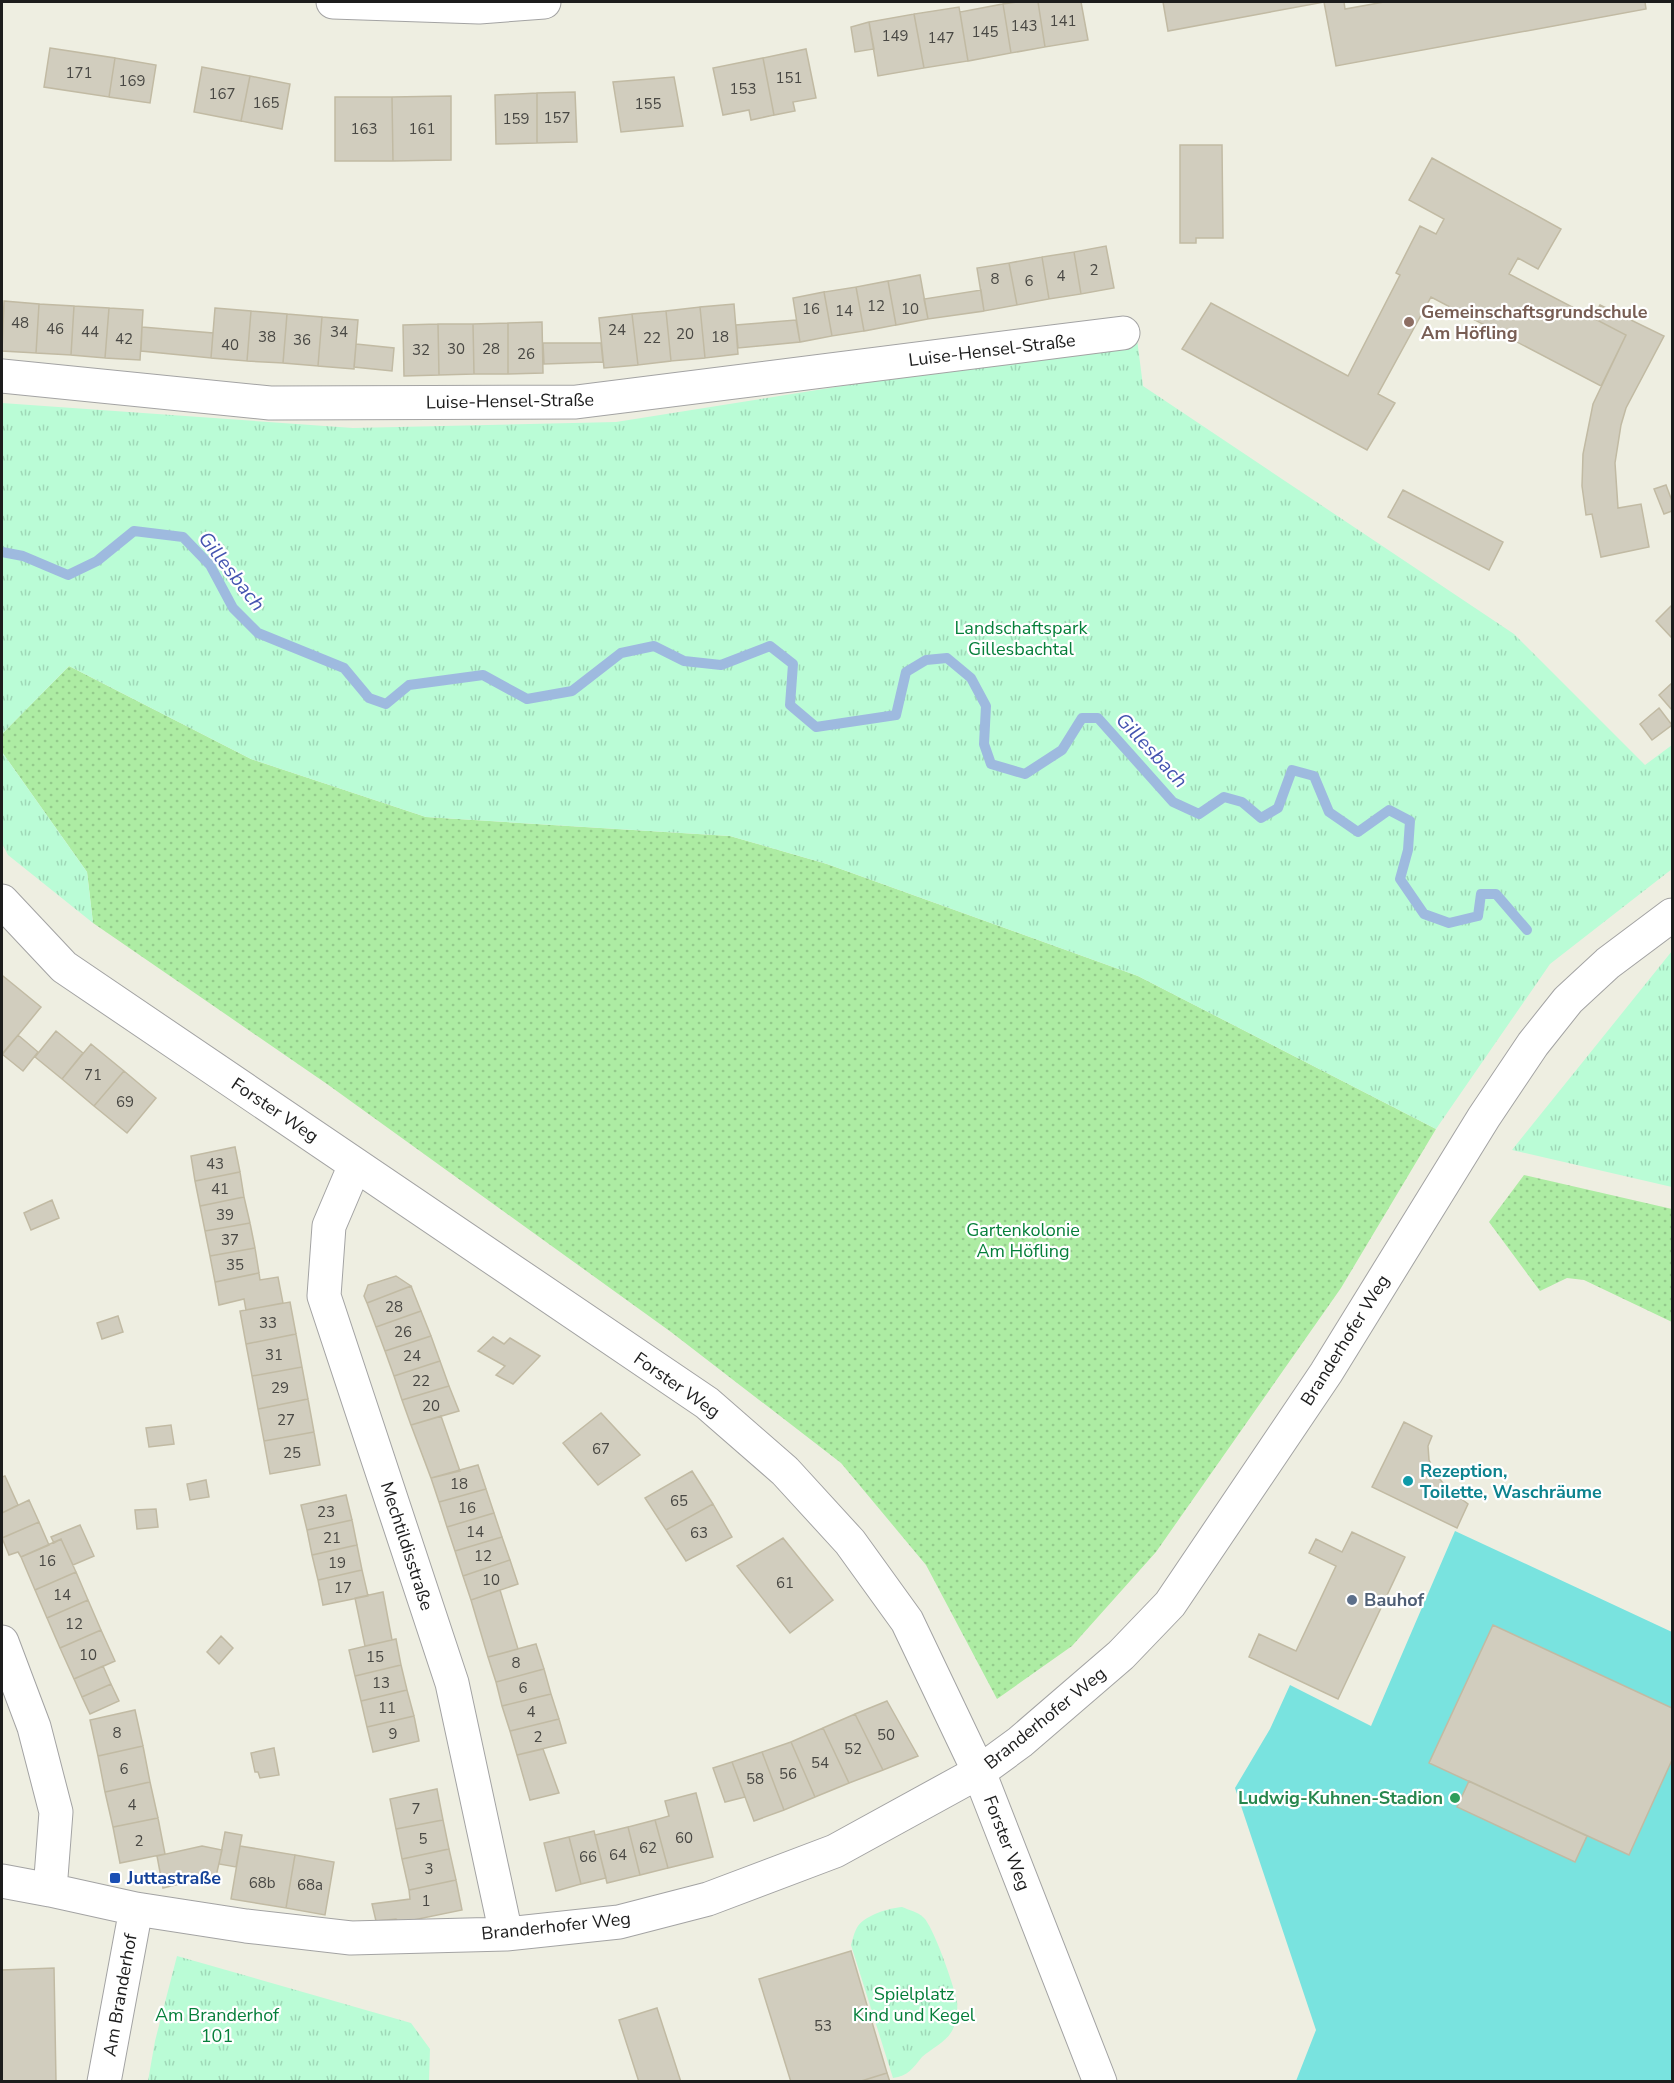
<svg xmlns="http://www.w3.org/2000/svg" width="1674" height="2083" font-family="'Nunito Sans',sans-serif">
<style>
.grass{fill:url(#grass-dots)}
.park{fill:url(#park-tufts)}
.pitch{fill:#79e3df}
.lines{fill:none;stroke-linecap:round;stroke-linejoin:round}
.stream{stroke:#9ebadf;stroke-width:10}
.building{fill:#d1cdbe;stroke:#c1baa3;stroke-width:1.5}
.minor-casing{stroke:#a3a3a3;stroke-width:35}
.minor{stroke:#fff;stroke-width:33}
.education-dot{fill:#8d6e63;stroke:#fff;stroke-width:2}
.culture-dot{fill:#0f9aa8;stroke:#fff;stroke-width:2}
.service-dot{fill:#5c6f8a;stroke:#fff;stroke-width:2}
.leisure-dot{fill:#2e9e5b;stroke:#fff;stroke-width:2}
.transit-dot{fill:#1a4fb4;stroke:#fff;stroke-width:2}
.labels{text-anchor:middle;stroke-width:4.5;stroke-linejoin:round;paint-order:stroke}
.number-label{font-size:15px;fill:#494844}
.education-label{font-size:18px;font-weight:bold;fill:#785e54;stroke:#fff;text-anchor:start}
.street-label{font-size:18px;fill:#1c1c1c;stroke:#fff}
.park-label{font-size:18px;fill:#057f3a;stroke:#fff}
.culture-label{font-size:18px;font-weight:bold;fill:#0d838f;stroke:#fff;text-anchor:start}
.service-label{font-size:18px;font-weight:bold;fill:#4e5e75;stroke:#fff;text-anchor:start}
.leisure-label{font-size:18px;font-weight:bold;fill:#27864d;stroke:#fff;text-anchor:end}
.transit-label{font-size:18px;font-weight:bold;fill:#164399;stroke:#fff;text-anchor:start}
.water-label{font-size:20px;font-style:italic;fill:#4454b0;stroke:#fff}
</style>
<defs>
<pattern id="grass-dots" width="8" height="8" patternUnits="userSpaceOnUse" patternTransform="scale(1.5)"><rect width="8" height="8" fill="#adeca3"/><path d="M2 2h.1M6 6h.1" fill="none" stroke="#94ca8c" stroke-width="1.8" stroke-linecap="round"/></pattern>
<pattern id="park-tufts" width="24" height="20" patternUnits="userSpaceOnUse" patternTransform="scale(1.5)"><rect width="24" height="20" fill="#bafcd6"/><path d="M3 7l-1-3M5 7V3M7 7l1-3M15 17l-1-3M17 17v-4M19 17l1-3" fill="none" stroke="#9fd7b7"/></pattern>
</defs>
<rect width="100%" height="100%" fill="#eeeee1"/>
<!-- grass -->
<path class="grass" d="M69,666L251,759L426,817L730,836L827,864L1138,976L1436,1129L1341,1288L1156,1552L1072,1646L997,1699L926,1565L841,1463L671,1332L327,1084L93,923L87,872L2,752V734Z
M1524,1175L1672,1209V1322L1584,1280L1567,1278L1540,1291L1489,1222Z"/>
<!-- park -->
<path class="park" d="M1137,339L1143,386L1514,634L1645,765L1672,745V869L1550,964L1436,1129L1138,976L827,864L730,836L426,817L251,759L69,666L2,734V403L353,428L616,422Z
M2,752L87,872L93,923L8,855L2,843Z
M1672,951V1187L1512,1150Z
M902,1907C909,1910 918,1912 923,1917C933,1925 955,1988 957,2002C958,2011 956,2022 953,2029C947,2042 932,2048 922,2057C913,2068 908,2076 893,2078L851,1945C853,1939 854,1932 858,1926C866,1915 889,1908 902,1907Z
M177,1956L411,2023L430,2049L429,2081H148L155,2041Z"/>
<!-- pitch -->
<path class="pitch" d="M1455,1531L1672,1632V2081H1296L1316,2030L1235,1788L1270,1729L1290,1685L1371,1726Z"/>
<g class="lines">
<!-- stream -->
<path class="stream" d="M2,552L23,556L68,575L97,561L134,531L183,537L210,565L233,608L258,633L344,668L369,698L386,704L409,685L483,675L527,699L572,691L621,653L654,646L684,661L721,665L770,646L793,664L790,705L816,727L896,715L906,672L926,660L947,658L971,678L986,706L984,744L991,764L1025,774L1062,750L1082,718H1098L1173,802L1199,814L1224,797L1242,802L1261,818L1278,808L1292,770L1314,776L1329,812L1358,832L1389,810L1410,821L1408,850L1400,879L1424,914L1449,923L1478,916L1481,894H1496L1527,930"/>
</g>
<!-- building -->
<path class="building" d="M1017,2H1038L1045,47L1011,53L1003,4Z
M1038,2H1081L1088,40L1045,47Z
M1163,2H1344L1345,9L1384,2H1645L1646,9L1336,66L1324,2L1168,31Z
M1003,4L1011,53L968,61L960,12Z
M959,7L968,61L924,68L914,14Z
M914,14L924,68L878,76L869,22Z
M869,22L874,49L855,52L851,27Z
M50,48L115,58L109,97L44,87Z
M806,49L816,98L793,102L795,111L774,115L763,58Z
M115,58L156,65L150,103L109,97Z
M763,58L774,115L751,120L749,110L723,115L713,68Z
M202,67L250,76L241,121L194,112Z
M250,76L290,84L282,129L241,121Z
M674,77L683,126L621,132L613,82Z
M575,92L577,142L537,143V93Z
M537,93V143L496,144L495,95Z
M451,96V160L393,161L392,97Z
M335,97H392L393,161H335Z
M1180,145H1222L1223,238H1196V243H1180Z
M1432,158L1561,229L1538,269L1518,258L1509,274L1626,335L1601,386L1431,297L1378,394L1395,403L1367,450L1182,349L1211,303L1348,376L1400,275L1396,273L1420,226L1436,234L1444,219L1409,200Z
M1106,246L1114,288L1081,294L1074,252Z
M1074,252L1081,294L1049,299L1042,257Z
M1042,257L1049,299L1017,305L1009,263Z
M1009,263L1017,305L984,311L977,268Z
M920,275L928,319L896,325L888,281Z
M888,281L896,325L864,331L856,287Z
M856,287L864,331L832,336L824,292Z
M981,290L984,311L928,319L924,299Z
M824,292L832,336L800,342L793,298Z
M4,301L39,304L36,353L2,351Z
M39,304L74,306L71,355L36,353Z
M734,304L738,354L705,358L700,307Z
M1600,305L1664,336L1626,408L1621,425L1615,463L1618,508L1641,504L1649,547L1601,557L1592,514L1586,515L1582,486L1583,454L1593,404L1626,335L1593,318Z
M74,306L109,308L105,358L71,355Z
M700,307L705,358L671,361L666,311Z
M109,308L143,310L140,360L105,358Z
M215,308L251,311L247,361L211,358Z
M251,311L287,314L283,363L247,361Z
M666,311L671,361L638,365L632,314Z
M287,314L322,317L318,366L283,363Z
M632,314L638,365L604,368L599,318Z
M322,317L358,320L354,369L318,366Z
M796,320L800,342L738,348L736,325Z
M542,322L543,373L508,374V323Z
M508,323V374H474L473,324Z
M438,324H473L474,374L439,375Z
M438,324L439,375L404,376L403,325Z
M142,327L213,333L211,358L141,351Z
M543,343H601L603,362L544,364Z
M356,344L394,348L392,371L354,367Z
M1666,485L1672,501V511L1664,514L1654,489Z
M1403,490L1503,542L1489,570L1388,517Z
M1672,605V638L1656,621Z
M1672,683V710L1659,695Z
M1659,708L1672,725L1652,740L1640,724Z
M3,976L41,1007L2,1055V978Z
M56,1031L83,1053L62,1079L35,1057Z
M18,1035L38,1052L23,1071L2,1054Z
M91,1044L124,1071L94,1106L62,1079Z
M124,1071L156,1098L127,1133L94,1106Z
M235,1147L240,1172L195,1181L191,1156Z
M240,1172L244,1197L200,1206L195,1181Z
M244,1197L250,1223L205,1231L200,1206Z
M52,1200L59,1218L31,1230L24,1213Z
M250,1223L255,1248L210,1256L205,1231Z
M255,1248L259,1273L215,1282L210,1256Z
M259,1273L260,1280L278,1277L283,1303L246,1310L244,1299L219,1305L215,1282Z
M396,1276L411,1286L367,1303L364,1296L368,1285Z
M411,1286L421,1311L376,1327L367,1303Z
M290,1302L296,1334L246,1344L240,1311Z
M421,1311L431,1336L385,1351L376,1327Z
M118,1316L123,1332L102,1339L97,1323Z
M296,1334L302,1367L252,1376L246,1344Z
M431,1336L440,1361L394,1376L385,1351Z
M493,1337L504,1344L510,1338L540,1356L513,1384L496,1375L505,1366L478,1351Z
M440,1361L449,1386L402,1400L394,1376Z
M302,1367L308,1399L258,1409L252,1376Z
M449,1386L459,1411L411,1425L402,1400Z
M308,1399L314,1432L264,1441L258,1409Z
M601,1413L640,1455L598,1485L563,1443Z
M441,1416L460,1471L431,1478L411,1425Z
M1404,1422L1432,1436L1428,1446L1429,1460L1436,1474L1446,1487L1468,1504L1457,1528L1372,1487Z
M171,1425L174,1444L149,1447L146,1428Z
M314,1432L320,1465L270,1474L264,1441Z
M478,1465L486,1489L439,1502L431,1478Z
M692,1471L713,1504L666,1530L645,1498Z
M5,1476L18,1505L2,1513V1477Z
M206,1480L209,1497L190,1500L187,1484Z
M486,1489L494,1513L447,1527L439,1502Z
M346,1495L352,1520L307,1530L301,1505Z
M29,1500L39,1522L2,1538V1513Z
M713,1504L732,1537L686,1561L666,1530Z
M156,1509L158,1527L137,1529L135,1510Z
M494,1513L502,1537L455,1551L447,1527Z
M352,1520L357,1545L312,1555L307,1530Z
M39,1522L49,1545L21,1557L18,1552L9,1555L2,1538Z
M80,1525L94,1556L73,1565L61,1539L54,1543L51,1537Z
M1352,1532L1405,1557L1338,1699L1249,1657L1259,1634L1296,1651L1336,1566L1309,1553L1316,1539L1342,1552Z
M502,1537L510,1560L463,1576L455,1551Z
M783,1538L833,1600L790,1633L737,1566Z
M61,1539L76,1572L35,1590L21,1557Z
M357,1545L362,1570L318,1580L312,1555Z
M510,1560L518,1584L471,1600L463,1576Z
M362,1570L368,1596L323,1605L318,1580Z
M76,1572L88,1600L47,1618L35,1590Z
M500,1590L518,1649L488,1657L471,1600Z
M383,1592L392,1640L365,1646L355,1598Z
M88,1600L101,1630L60,1648L47,1618Z
M1493,1625L1672,1708V1760L1629,1855L1429,1763Z
M101,1630L115,1661L74,1679L60,1648Z
M221,1636L233,1648L219,1664L207,1652Z
M396,1639L401,1665L355,1676L349,1650Z
M536,1644L544,1669L496,1682L488,1657Z
M401,1665L407,1690L361,1701L355,1676Z
M103,1666L111,1684L82,1697L74,1679Z
M544,1669L551,1694L502,1706L496,1682Z
M111,1684L119,1701L90,1714L82,1697Z
M407,1690L414,1716L367,1727L361,1701Z
M551,1694L559,1719L510,1731L502,1706Z
M887,1701L918,1756L883,1770L855,1714Z
M135,1710L143,1746L98,1756L90,1720Z
M855,1714L883,1770L849,1783L823,1728Z
M414,1716L419,1741L373,1752L367,1727Z
M559,1719L566,1743L517,1755L510,1731Z
M823,1728L849,1783L815,1797L791,1742Z
M791,1742L815,1797L784,1810L762,1752Z
M143,1746L150,1782L105,1792L98,1756Z
M274,1748L279,1775L260,1778L258,1772H255L251,1753Z
M543,1749L559,1793L530,1800L517,1755Z
M762,1752L784,1810L754,1821L732,1762Z
M732,1762L745,1797L725,1802L713,1768Z
M1469,1781L1587,1836L1575,1862L1457,1807Z
M150,1782L158,1818L113,1827L105,1792Z
M437,1789L443,1820L396,1829L390,1799Z
M696,1793L713,1857L668,1868L655,1820L669,1816L665,1801Z
M158,1818L165,1854L120,1863L113,1827Z
M443,1820L449,1849L402,1859L396,1829Z
M655,1820L668,1868L640,1875L628,1827Z
M628,1827L640,1875L607,1883L595,1835Z
M594,1831L606,1878L581,1884L569,1837Z
M225,1832L242,1835L236,1867L219,1864Z
M569,1837L581,1884L556,1891L544,1843Z
M202,1846L222,1850L215,1881L207,1877L163,1888L157,1856Z
M240,1846L295,1855L286,1908L231,1899Z
M449,1849L456,1880L409,1890L402,1859Z
M295,1855L334,1862L325,1915L286,1908Z
M456,1880L462,1910L399,1923L396,1919L376,1921L372,1904L410,1899L409,1890Z
M851,1951L887,2073L858,2082H791L759,1979Z
M54,1968L56,2082H2V1970Z
M657,2008L681,2082H639L619,2020Z
M887,2073L890,2082H858Z"/>
<g class="lines">
<defs>
<path id="minor" d="M333,2L479,7L544,2
M2,376L270,403L576,402L1123,333
M2,901L64,967L707,1403L785,1471L850,1542L907,1621L979,1772L1100,2082
M355,1165L329,1226L324,1296L452,1683L506,1934
M2,1642L34,1727L56,1812L50,1890
M2,1881L50,1890L136,1909L246,1926L351,1938L506,1934L619,1922L708,1899L835,1851L979,1772L1020,1742L1121,1655L1170,1604L1326,1373L1484,1117L1533,1044L1568,1000L1608,963L1672,915
M104,2082L136,1909"/>
</defs>
<!-- minor casing -->
<use href="#minor" class="minor-casing"/>
<!-- minor -->
<use href="#minor" class="minor"/>
</g>
<!-- markers -->
<circle class="education-dot" cx="1409" cy="322" r="6"/>
<circle class="culture-dot" cx="1408" cy="1481" r="6"/>
<circle class="service-dot" cx="1352" cy="1600" r="6"/>
<circle class="leisure-dot" cx="1455" cy="1798" r="6"/>
<rect class="transit-dot" x="109" y="1872" width="12" height="12" rx="3"/>
<g class="labels">
<!-- number labels -->
<g class="number-label">
<text x="1063" y="26">141</text>
<text x="1024" y="31">143</text>
<text x="985" y="37">145</text>
<text x="895" y="41">149</text>
<text x="941" y="43">147</text>
<text x="79" y="78">171</text>
<text x="789" y="83">151</text>
<text x="132" y="86">169</text>
<text x="743" y="94">153</text>
<text x="222" y="99">167</text>
<text x="266" y="108">165</text>
<text x="648" y="109">155</text>
<text x="557" y="123">157</text>
<text x="516" y="124">159</text>
<text x="364" y="134">163</text>
<text x="422" y="134">161</text>
<text x="1094" y="275">2</text>
<text x="1061" y="281">4</text>
<text x="995" y="284">8</text>
<text x="1029" y="286">6</text>
<text x="876" y="311">12</text>
<text x="811" y="314">16</text>
<text x="910" y="314">10</text>
<text x="844" y="316">14</text>
<text x="20" y="328">48</text>
<text x="55" y="334">46</text>
<text x="617" y="335">24</text>
<text x="90" y="337">44</text>
<text x="339" y="337">34</text>
<text x="685" y="339">20</text>
<text x="267" y="342">38</text>
<text x="720" y="342">18</text>
<text x="652" y="343">22</text>
<text x="124" y="344">42</text>
<text x="302" y="345">36</text>
<text x="230" y="350">40</text>
<text x="456" y="354">30</text>
<text x="491" y="354">28</text>
<text x="421" y="355">32</text>
<text x="526" y="359">26</text>
<text x="93" y="1080">71</text>
<text x="125" y="1107">69</text>
<text x="215" y="1169">43</text>
<text x="220" y="1194">41</text>
<text x="225" y="1220">39</text>
<text x="230" y="1245">37</text>
<text x="235" y="1270">35</text>
<text x="394" y="1312">28</text>
<text x="268" y="1328">33</text>
<text x="403" y="1337">26</text>
<text x="274" y="1360">31</text>
<text x="412" y="1361">24</text>
<text x="421" y="1386">22</text>
<text x="280" y="1393">29</text>
<text x="431" y="1411">20</text>
<text x="286" y="1425">27</text>
<text x="601" y="1454">67</text>
<text x="292" y="1458">25</text>
<text x="459" y="1489">18</text>
<text x="679" y="1506">65</text>
<text x="467" y="1513">16</text>
<text x="326" y="1517">23</text>
<text x="475" y="1537">14</text>
<text x="699" y="1538">63</text>
<text x="332" y="1543">21</text>
<text x="483" y="1561">12</text>
<text x="47" y="1566">16</text>
<text x="337" y="1568">19</text>
<text x="491" y="1585">10</text>
<text x="785" y="1588">61</text>
<text x="343" y="1593">17</text>
<text x="62" y="1600">14</text>
<text x="74" y="1629">12</text>
<text x="88" y="1660">10</text>
<text x="375" y="1662">15</text>
<text x="516" y="1668">8</text>
<text x="381" y="1688">13</text>
<text x="523" y="1693">6</text>
<text x="387" y="1713">11</text>
<text x="531" y="1717">4</text>
<text x="117" y="1738">8</text>
<text x="393" y="1739">9</text>
<text x="886" y="1740">50</text>
<text x="538" y="1742">2</text>
<text x="853" y="1754">52</text>
<text x="820" y="1768">54</text>
<text x="124" y="1774">6</text>
<text x="788" y="1779">56</text>
<text x="755" y="1784">58</text>
<text x="132" y="1810">4</text>
<text x="416" y="1814">7</text>
<text x="684" y="1843">60</text>
<text x="423" y="1844">5</text>
<text x="139" y="1846">2</text>
<text x="648" y="1853">62</text>
<text x="618" y="1860">64</text>
<text x="588" y="1862">66</text>
<text x="429" y="1874">3</text>
<text x="262" y="1888">68b</text>
<text x="310" y="1890">68a</text>
<text x="426" y="1906">1</text>
<text x="823" y="2031">53</text>
</g>
<!-- education labels -->
<g class="education-label">
<text x="1421" y="318">Gemeinschaftsgrundschule<tspan x="1421" dy="21">Am Höfling</tspan></text>
</g>
<!-- street labels -->
<g class="street-label">
<text transform="translate(992 350) rotate(-7)" y="6">Luise-Hensel-Straße</text>
<text transform="translate(510 401) rotate(-1)" y="6">Luise-Hensel-Straße</text>
<text transform="translate(275 1110) rotate(34)" y="6">Forster Weg</text>
<text transform="translate(1345 1340) rotate(-58)" y="6">Branderhofer Weg</text>
<text transform="translate(677 1385) rotate(35)" y="6">Forster Weg</text>
<text transform="translate(407 1546) rotate(72)" y="6">Mechtildisstraße</text>
<text transform="translate(1045 1718) rotate(-39)" y="6">Branderhofer Weg</text>
<text transform="translate(1007 1843) rotate(69)" y="6">Forster Weg</text>
<text transform="translate(556 1926) rotate(-6)" y="6">Branderhofer Weg</text>
<text transform="translate(120 1995) rotate(-80)" y="6">Am Branderhof</text>
</g>
<!-- park labels -->
<g class="park-label">
<text x="1021" y="634">Landschaftspark<tspan x="1021" dy="21">Gillesbachtal</tspan></text>
<text x="1023" y="1236">Gartenkolonie<tspan x="1023" dy="21">Am Höfling</tspan></text>
<text x="914" y="2000">Spielplatz<tspan x="914" dy="21">Kind und Kegel</tspan></text>
<text x="217" y="2021">Am Branderhof<tspan x="217" dy="21">101</tspan></text>
</g>
<!-- culture labels -->
<g class="culture-label">
<text x="1420" y="1477">Rezeption,<tspan x="1420" dy="21">Toilette, Waschräume</tspan></text>
</g>
<!-- service labels -->
<g class="service-label">
<text x="1364" y="1606">Bauhof</text>
</g>
<!-- leisure labels -->
<g class="leisure-label">
<text x="1443" y="1804">Ludwig-Kuhnen-Stadion</text>
</g>
<!-- transit labels -->
<g class="transit-label">
<text x="127" y="1884">Juttastraße</text>
</g>
<!-- water labels -->
<g class="water-label">
<text transform="translate(232 571) rotate(52)" y="7">Gillesbach</text>
<text transform="translate(1152 750) rotate(47)" y="7">Gillesbach</text>
</g>
</g>
<!-- border -->
<rect width="1674" height="2083" fill="none" stroke="#1c1c1c" stroke-width="6"/>
</svg>
